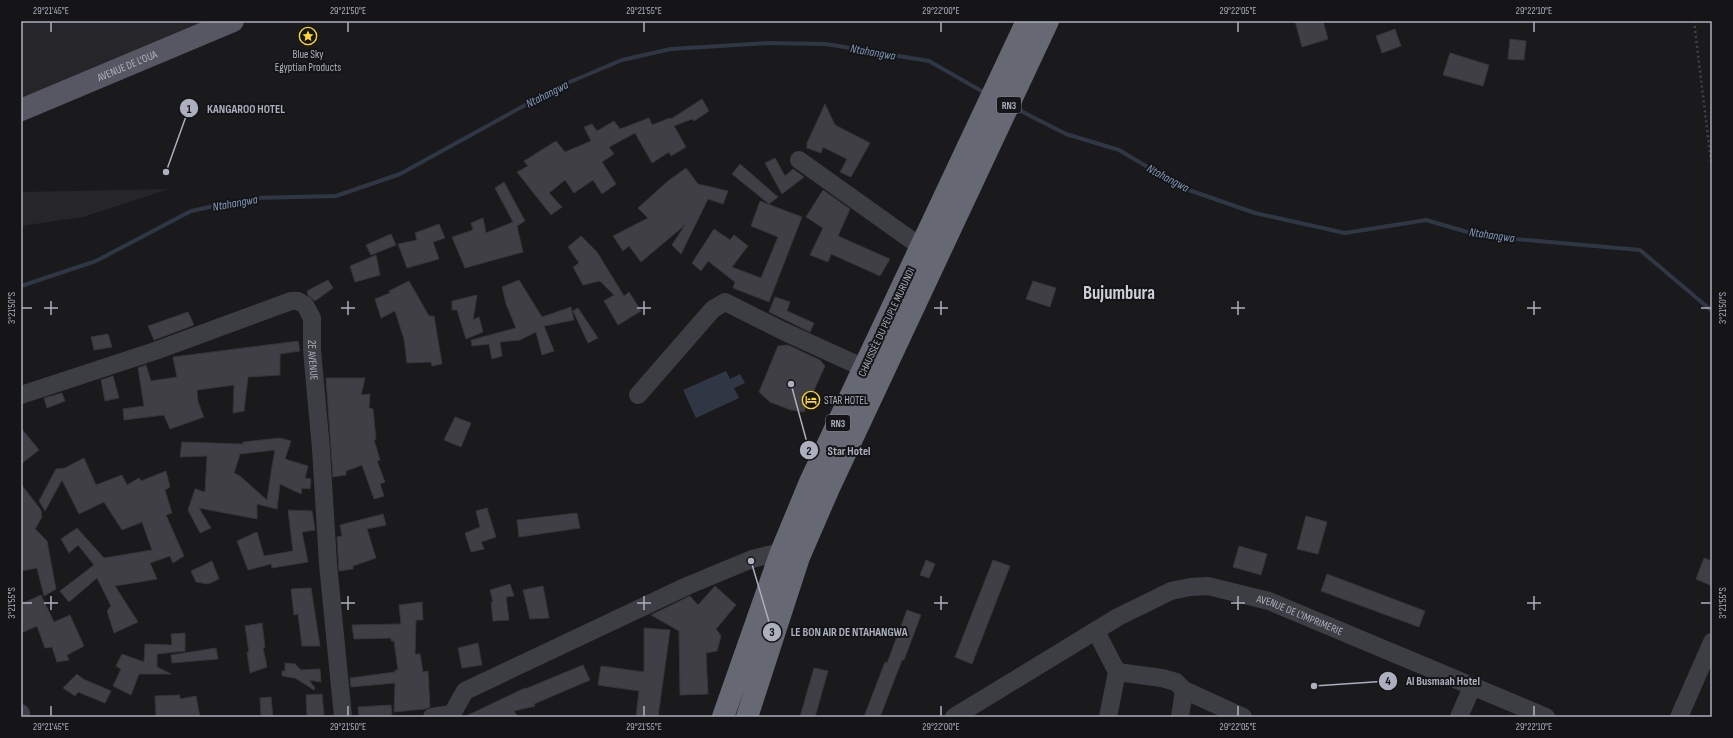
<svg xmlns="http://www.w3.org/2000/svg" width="1733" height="738" font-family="'Sofia Sans Condensed',sans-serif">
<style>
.built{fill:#26262a}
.water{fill:#2e3743}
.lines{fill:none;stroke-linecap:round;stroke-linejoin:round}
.stream{stroke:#2e3743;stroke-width:4}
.building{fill:#403f45;stroke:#353439;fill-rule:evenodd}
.path{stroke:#414249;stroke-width:2.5;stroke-dasharray:2 3;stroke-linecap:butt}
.minor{stroke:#3d3d44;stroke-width:18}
.major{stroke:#565762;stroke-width:22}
.highway{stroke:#666874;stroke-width:22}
.ticks{fill:none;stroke:#acafbd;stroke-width:1.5}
.labels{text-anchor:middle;stroke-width:4;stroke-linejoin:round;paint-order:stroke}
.shield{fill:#151518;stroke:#7f818c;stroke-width:1}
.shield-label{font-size:10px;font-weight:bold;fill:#acafbd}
.poi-label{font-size:11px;fill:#acafbd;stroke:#151518}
.street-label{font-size:11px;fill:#acafbd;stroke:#151518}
.water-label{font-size:12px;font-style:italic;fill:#8098bb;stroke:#151518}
.town-label{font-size:19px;font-weight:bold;fill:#cdcfd9;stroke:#151518}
.leader{fill:none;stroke:#acafbd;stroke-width:1.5}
.callout-dot{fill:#acafbd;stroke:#151518;stroke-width:1.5}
.mark-label{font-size:12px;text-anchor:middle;font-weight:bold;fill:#111}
.callout-label{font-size:12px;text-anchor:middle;font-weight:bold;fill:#acafbd;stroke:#151518;stroke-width:4;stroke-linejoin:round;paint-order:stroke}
.neatline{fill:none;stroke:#acafbd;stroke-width:1.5}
.ticks-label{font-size:10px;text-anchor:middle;fill:#acafbd}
</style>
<rect width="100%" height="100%" fill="#1a1a1d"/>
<!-- built -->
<path class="built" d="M21,21H233L21,110Z
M169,189L83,217L21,226V192Z"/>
<!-- water -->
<path class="water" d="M726,371L730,379L740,374L745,383L734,388L739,398L696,418L683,390Z"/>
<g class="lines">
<!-- stream -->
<path class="stream" d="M1015,108L1066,134L1119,150L1183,188L1255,213L1345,233L1426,220L1481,236L1640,250L1712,311
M21,286L96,261L191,211L252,198L336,196L400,174L558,87L622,60L671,49L767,43L826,44L929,61L985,93"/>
</g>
<!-- building -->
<path class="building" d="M1295,21H1323L1328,39L1302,47Z
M1395,29L1401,46L1382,53L1376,36Z
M1510,39L1526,41L1524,60L1508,59Z
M1450,53L1489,65L1483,86L1443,75Z
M702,99L709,111L694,121L692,119L674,126L686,147L671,156L669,152L652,163L635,133L609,147L614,154L602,162L616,184L602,194L593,180L574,193L565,180L549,193L562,207L551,215L517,172L528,166L524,161L556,141L565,152L591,141L584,127L592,124L597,131L614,121L620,129L649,118L652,125L670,118L671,119Z
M825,104L835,125L870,143L851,177L840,172L847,159L823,147L821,153L807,148V143Z
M775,158L785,176L793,169L804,177L782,194L765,163Z
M740,164L778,197L769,204L732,174Z
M686,168L698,184L728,191L723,204L708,199L681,254L672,245L685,225L641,262L629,246L623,251L613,236L648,218L638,208L668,181Z
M504,182L525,221L517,226L523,252L465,268L452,237L473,230L471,223L483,218L486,233L513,222L495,188Z
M823,190L850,209L838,236L890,259L880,276L831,254L828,262L810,255L823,228L806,217Z
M760,201L802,217L769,302L733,288L735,282L708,261L701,271L692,263L714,229L730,240L734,235L748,246L732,267L761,278L778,237L751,226Z
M439,224L445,238L433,242L439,259L407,268L398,244L417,240L415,233Z
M391,234L396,245L371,255L366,245Z
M581,236L597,252L624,296L629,292L641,311L618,325L604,301L614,295L600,281L583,285L573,267L579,263L568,247Z
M376,255L380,275L355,282L350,266Z
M328,280L333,288L315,301L308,295L307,291Z
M519,280L542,317L571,307L574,320L544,326L554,351L542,355L536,332L520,340L500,342L502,356L492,359L489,344L472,346L471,340L516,328L506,304L502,287Z
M409,281L429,316H434L442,364L432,366L431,362L407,363L404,339L395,311L381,318L375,299L390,293L389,291Z
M1033,281L1056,288L1050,307L1026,299Z
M477,295L473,320L479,317L483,332L466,339L457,310H452V301Z
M775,297L790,302L787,311L814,323L810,332L769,312Z
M578,308L598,338L588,343L573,311Z
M188,312L194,325L154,340L148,326Z
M108,334L112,347L94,350L91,337Z
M298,341L300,351L280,354V375L248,377L244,411L233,413L234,385L197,390L198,402L204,417L170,429L164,415L124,420L123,409L144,406L138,368L146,365L151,381L177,377L173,357Z
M788,345L820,360L825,366L804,412L791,410L770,402L759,392L778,346Z
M113,376L119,398L105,401L101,380Z
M326,378H365L361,395L370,394L369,408L373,409L376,439L374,440L380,460L377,461L385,482L380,484L384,496L374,499L362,465L346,471V475L333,477Z
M62,393L65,401L47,408L44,398Z
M455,417L471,423L461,447L444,440Z
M21,428L39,450L21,464Z
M280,438L291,441L285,459L308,466L305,478L311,479L310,489L302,488L301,494L280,484L277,509L257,504V519L199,508L211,528L200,533L188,510L195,489L205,492L207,456L180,457L182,442L243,444V442ZM275,450L272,466L267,500L240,476L234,473L240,454Z
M84,458L96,485L122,475L127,485L139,478L141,481L166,471L170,487L165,490L172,513L166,515L184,556L173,563L170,556L150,563L157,579L115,586L138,622L114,633L107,611L111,606L97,578L69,602L60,591L94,565L78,545L69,553L61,539L77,528L104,558L152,550L142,522L122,530L104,502L79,514L62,480L45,511L39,501L56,469L65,468Z
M21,484L41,510L42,517L35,529L47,541L56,589L44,596L37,568L21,571Z
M487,508L496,537L481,542L484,549L471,552L465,533L480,527L476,511Z
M288,510L312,511L315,530L302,532L308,562L272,568L271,564L248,570L237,541L257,532L264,556L293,551Z
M577,513L580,528L519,537L517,520Z
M383,514L386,525L367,529L376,558L353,566V569L339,571L337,537L342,536L340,525Z
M1306,516L1327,522L1318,554L1297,549Z
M1239,546L1267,554L1261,575L1233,567Z
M1704,558L1712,561V586L1696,579Z
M926,560L935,564L929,578L920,575Z
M993,560L1010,566L972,664L955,657Z
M212,561L219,579L208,584L196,582L191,571Z
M1327,574L1425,611L1419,627L1321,591Z
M510,584L514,596L506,597L509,620L493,621L491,602H493L490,590Z
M543,586L549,618L530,619L523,590Z
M715,586L736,605L716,629L721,636L717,651L706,653L708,694L680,695L679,631L651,615L690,596L698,605Z
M311,588L320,646H302L298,614L294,615L291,589Z
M41,595L54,622L70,615L84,646L67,655L69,660L57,662L52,647L45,648L37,626L21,633V604Z
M422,602L423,620H416L415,654H420L423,672L428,671L430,707L425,709L394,712L395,683L351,687L350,678L395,672V670H398L394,641H391V638L354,639L352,625L401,624L399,605Z
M907,610L921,615L904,660H902L880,717H864L885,662L887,663Z
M262,623L265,647L263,648L267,667L250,673L247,652H249L245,626Z
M644,628L670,630L658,717H636L639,691L598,685L601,666L644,672Z
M185,633V651L157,654V667L171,674H139L131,695L113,686L121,669L116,666L122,654L144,662L145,644L172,645L171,634Z
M478,643L482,665L462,668L458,648Z
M216,648L218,659L172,663L171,655Z
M285,663L295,664L301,670L320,669L321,682L309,680L315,688L314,690L295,678L282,676V671H285Z
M583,665L590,680L534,704L535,706L514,711L518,717H464L525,688V689Z
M814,668L828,671L815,717H800Z
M77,674L83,679L111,691L105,703L78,692L75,696L63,688Z
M322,694L324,715L307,717L306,695Z
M180,695V699L196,696L200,717H156L155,696Z
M271,697L273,717H261L260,698Z
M391,705L392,715L359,717L358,707Z"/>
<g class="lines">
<!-- path -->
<path class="path" d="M1694,21L1712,170"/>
<!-- minor -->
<g class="minor">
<path d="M799,160L921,247"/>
<path id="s1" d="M21,395L155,351L291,301H298L305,305L312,318V350L321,449L328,564L343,717"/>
<path d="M638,395L713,309L725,302L783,331L864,368"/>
<path d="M1096,631L1117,672L1108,717"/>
<path d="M1117,672L1162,678L1176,682L1184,690L1243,717"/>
<path d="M21,713V717"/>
<path d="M432,717L452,714L465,691L687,586L752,559L781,552L792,555"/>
<path id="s2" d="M954,717L1118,617L1171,591L1190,587L1208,586L1269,601L1546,717"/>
<path d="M1180,717L1184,690"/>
<path d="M1459,717L1472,687"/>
<path d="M1679,717L1712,642"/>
</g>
<!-- major -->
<path class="major" id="s3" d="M21,110L233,21"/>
<!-- highway -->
<path class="highway" d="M723,717L781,552L810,482L1027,21
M747,717L799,557L829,488L1048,21"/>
</g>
<!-- ticks -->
<path class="ticks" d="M51,22V32M348,22V32M644,22V32M941,22V32M1238,22V32M1534,22V32M51,301V315M348,301V315M644,301V315M941,301V315M1238,301V315M1534,301V315M22,308H32M44,308H58M341,308H355M637,308H651M934,308H948M1231,308H1245M1527,308H1541M1701,308H1711M51,596V610M348,596V610M644,596V610M941,596V610M1238,596V610M1534,596V610M22,603H32M44,603H58M341,603H355M637,603H651M934,603H948M1231,603H1245M1527,603H1541M1701,603H1711M51,706V716M348,706V716M644,706V716M941,706V716M1238,706V716M1534,706V716"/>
<!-- icons -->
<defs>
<symbol id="sight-ring" viewBox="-11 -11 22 22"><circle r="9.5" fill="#151518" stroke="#ffd530" stroke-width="1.5"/><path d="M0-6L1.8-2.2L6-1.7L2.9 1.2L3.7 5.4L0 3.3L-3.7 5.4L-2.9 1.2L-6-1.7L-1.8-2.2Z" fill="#ffd530"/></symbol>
<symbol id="hotel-ring" viewBox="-11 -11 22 22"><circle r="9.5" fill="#151518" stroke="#ffd530" stroke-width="1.5"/><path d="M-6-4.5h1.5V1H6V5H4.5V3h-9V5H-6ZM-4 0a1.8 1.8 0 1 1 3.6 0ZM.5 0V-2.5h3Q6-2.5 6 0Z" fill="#ffd530"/></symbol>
</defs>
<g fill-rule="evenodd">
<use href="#sight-ring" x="298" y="26" width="20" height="20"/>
<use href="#hotel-ring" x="801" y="390" width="20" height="20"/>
</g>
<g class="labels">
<!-- shield labels -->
<g class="shield">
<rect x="997" y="97" width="24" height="16" rx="3"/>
<rect x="826" y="415" width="24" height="16" rx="3"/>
</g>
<g class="shield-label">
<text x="1009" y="109">RN3</text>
<text x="838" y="427">RN3</text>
</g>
<!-- poi labels -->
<g class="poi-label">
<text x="308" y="58">Blue Sky<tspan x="308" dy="13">Egyptian Products</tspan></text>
<text x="824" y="404" text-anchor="start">STAR HOTEL</text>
</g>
<!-- street labels -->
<g class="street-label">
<text dy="4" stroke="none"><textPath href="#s3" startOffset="115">AVENUE DE L'OUA</textPath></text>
<text transform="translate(886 322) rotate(-65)" y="4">CHAUSSÉE DU PEUPLE MURUNDI</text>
<text dy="4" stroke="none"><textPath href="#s1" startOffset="358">2E AVENUE</textPath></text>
<text dy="4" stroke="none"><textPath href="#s2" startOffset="385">AVENUE DE L'IMPRIMERIE</textPath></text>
</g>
<!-- water labels -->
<g class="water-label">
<text transform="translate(873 52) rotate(10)" y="4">Ntahangwa</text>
<text transform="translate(547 94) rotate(-27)" y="4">Ntahangwa</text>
<text transform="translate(1168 178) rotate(28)" y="4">Ntahangwa</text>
<text transform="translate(235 203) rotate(-10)" y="4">Ntahangwa</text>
<text transform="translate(1492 235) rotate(8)" y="4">Ntahangwa</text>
</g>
<!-- town labels -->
<g class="town-label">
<text x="1119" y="299">Bujumbura</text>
</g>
</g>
<!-- callouts -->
<path class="leader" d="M166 172L189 108M791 384L809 450M751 561L772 632M1314 686L1388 681"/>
<g class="callout-dot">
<circle cx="166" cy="172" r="4"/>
<circle cx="791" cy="384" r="4"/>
<circle cx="751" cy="561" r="4"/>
<circle cx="1314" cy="686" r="4"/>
<circle cx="189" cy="108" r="10"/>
<circle cx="809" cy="450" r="10"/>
<circle cx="772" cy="632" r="10"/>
<circle cx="1388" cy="681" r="10"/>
</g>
<g class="mark-label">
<text x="189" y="113">1</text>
<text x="809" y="455">2</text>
<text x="772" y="636">3</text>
<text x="1388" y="685">4</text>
</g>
<g class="callout-label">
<text x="246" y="113">KANGAROO HOTEL</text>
<text x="849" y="455">Star Hotel</text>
<text x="849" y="636">LE BON AIR DE NTAHANGWA</text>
<text x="1443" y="685">Al Busmaah Hotel</text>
</g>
<!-- border -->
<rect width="1733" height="738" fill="none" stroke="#151518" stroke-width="44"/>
<rect x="22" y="22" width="1689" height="694" class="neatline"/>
<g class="ticks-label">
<text x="51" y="14">29°21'45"E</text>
<text x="348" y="14">29°21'50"E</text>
<text x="644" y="14">29°21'55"E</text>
<text x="941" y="14">29°22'00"E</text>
<text x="1238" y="14">29°22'05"E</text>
<text x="1534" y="14">29°22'10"E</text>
<text transform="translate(11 308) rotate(-90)" y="4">3°21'50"S</text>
<text transform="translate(1722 308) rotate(-90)" y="4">3°21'50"S</text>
<text transform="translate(11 603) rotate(-90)" y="4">3°21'55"S</text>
<text transform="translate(1722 603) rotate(-90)" y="4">3°21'55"S</text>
<text x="51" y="730">29°21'45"E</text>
<text x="348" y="730">29°21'50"E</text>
<text x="644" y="730">29°21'55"E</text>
<text x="941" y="730">29°22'00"E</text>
<text x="1238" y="730">29°22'05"E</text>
<text x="1534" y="730">29°22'10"E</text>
</g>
</svg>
